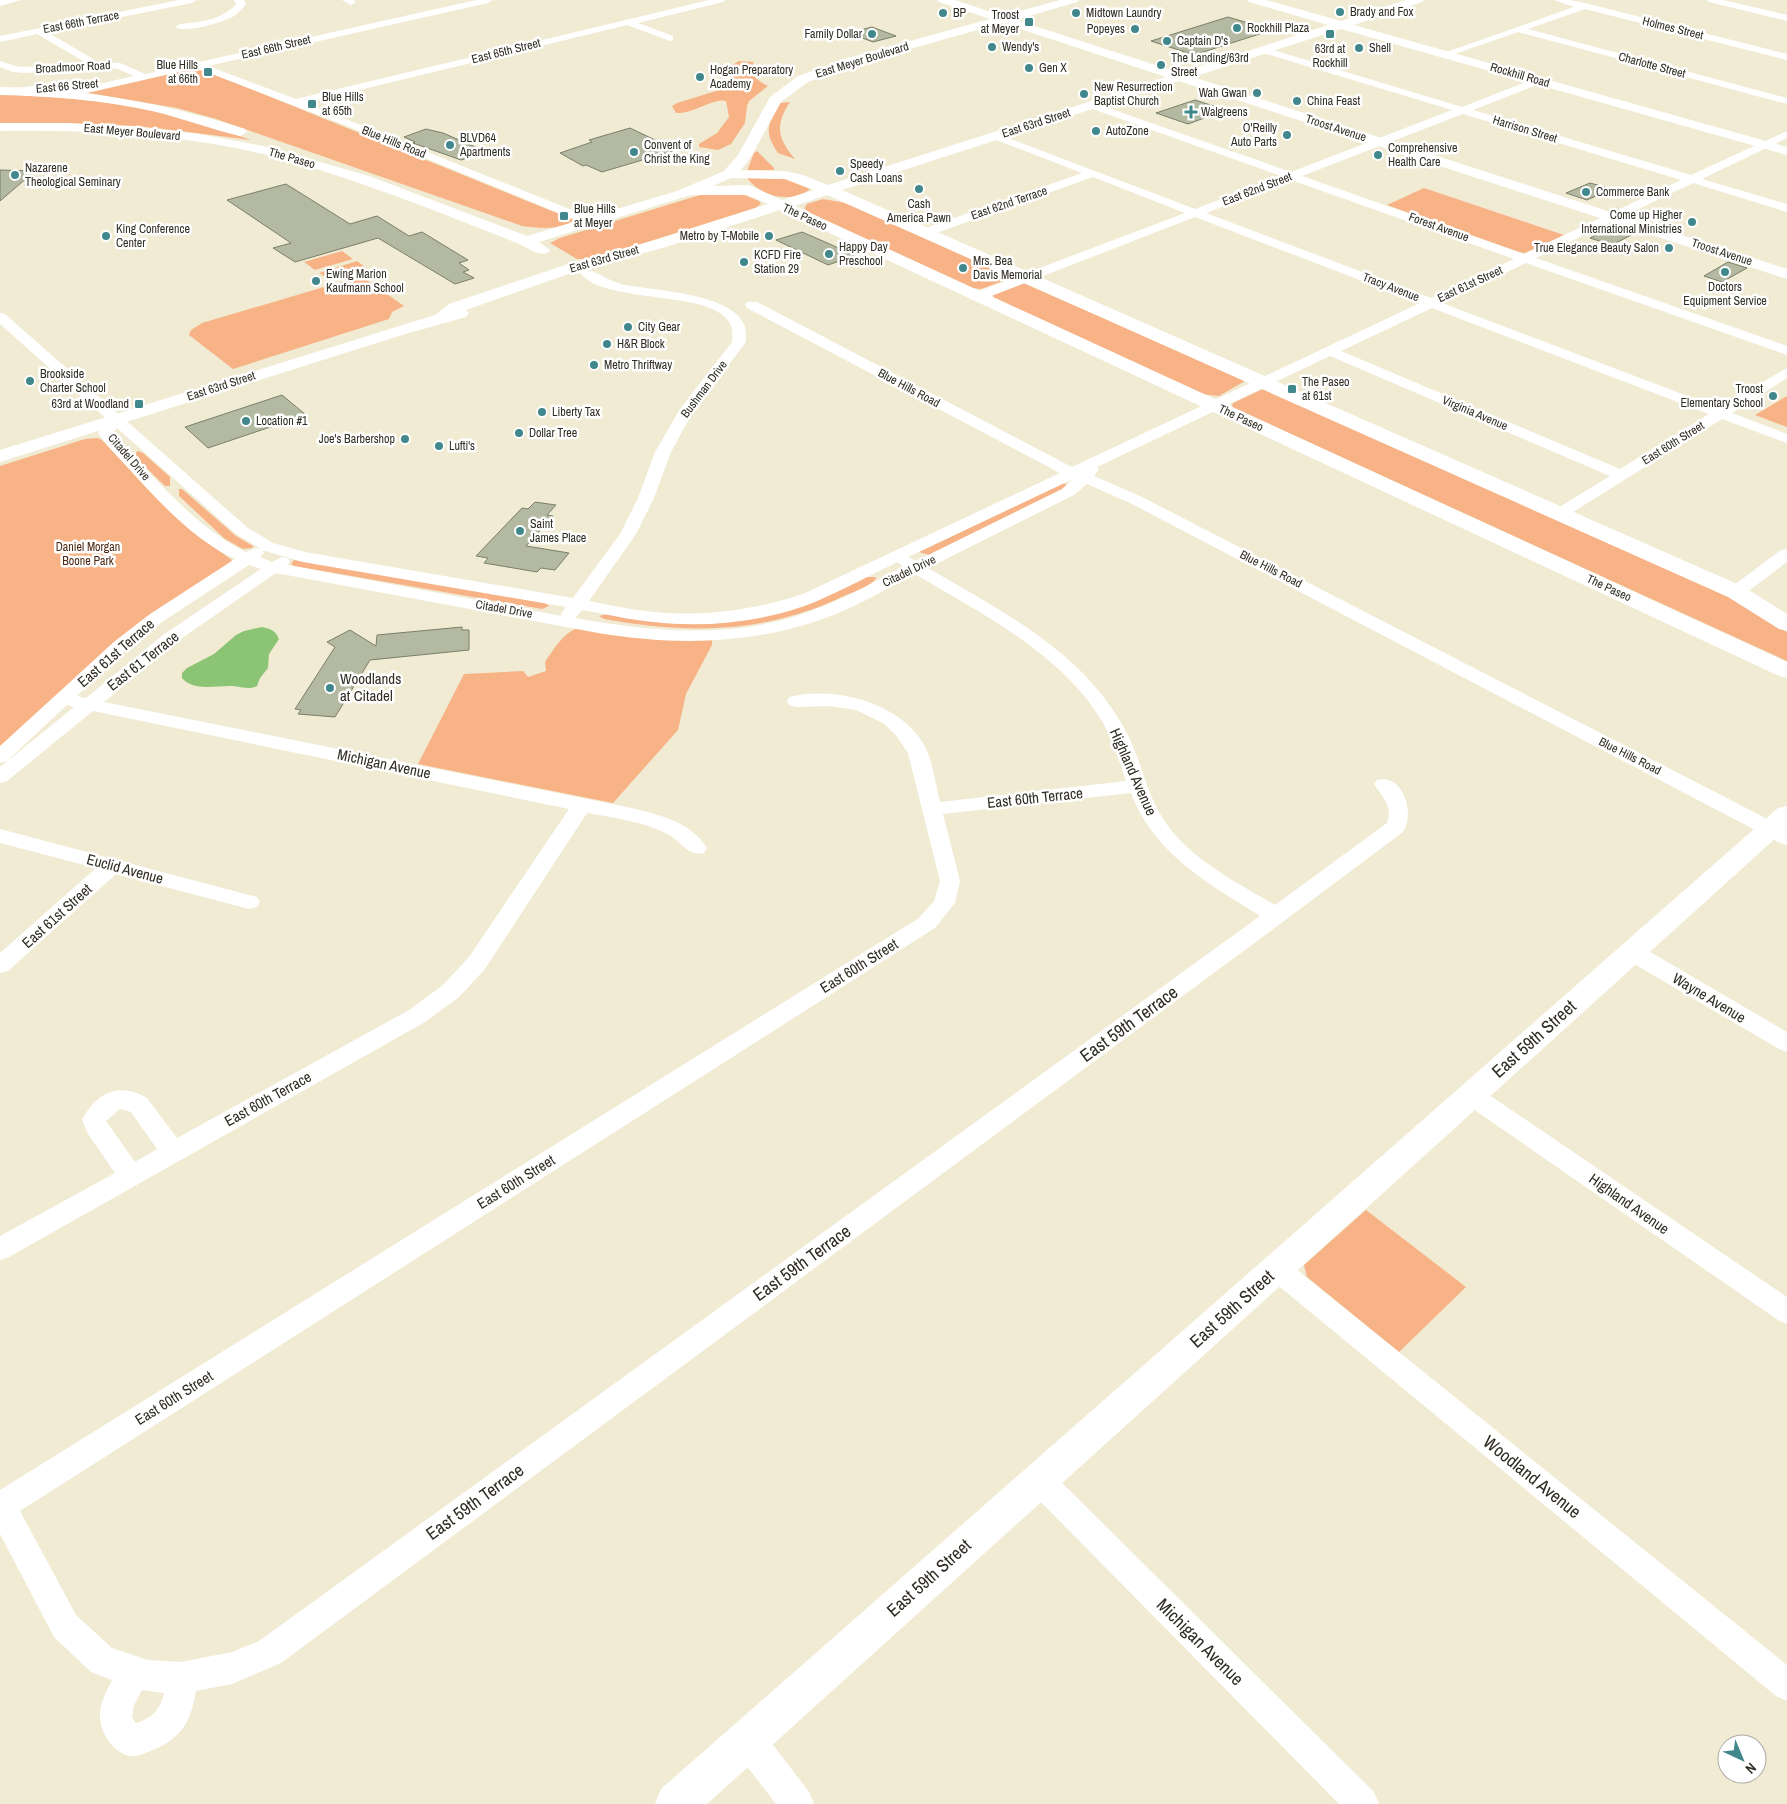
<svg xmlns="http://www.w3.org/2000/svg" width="1787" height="1804" font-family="'Archivo Narrow',sans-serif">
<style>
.green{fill:#f7b386}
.water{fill:#8bc474}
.building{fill:#b4b9a2;stroke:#7b7f69}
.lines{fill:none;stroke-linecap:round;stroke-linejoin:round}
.minor{fill:#fff;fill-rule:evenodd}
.tertiary{fill:#fff;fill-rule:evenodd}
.secondary{fill:#fff;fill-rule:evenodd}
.poi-dot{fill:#40888c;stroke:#fff;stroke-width:2}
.labels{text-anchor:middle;stroke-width:5;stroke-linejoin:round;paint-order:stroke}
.far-poi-label{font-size:12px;fill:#302d24;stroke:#fff;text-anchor:start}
.far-street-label{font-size:12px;fill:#302d24;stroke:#fff}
.far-park-label{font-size:12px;fill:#4b2912;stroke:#fff}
.street-label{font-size:15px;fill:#302d24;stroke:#fff}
.poi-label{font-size:15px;fill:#302d24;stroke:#fff;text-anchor:start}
.near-street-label{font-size:18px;fill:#302d24;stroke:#fff}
</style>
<rect width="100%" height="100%" fill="#f1ebd3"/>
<!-- green -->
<path class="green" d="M739,61L754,62L750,69C753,77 760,82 768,86L749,101L747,106L745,123L731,144L718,150L699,147V144L717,133L729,117L726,101C715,97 693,114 676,113L672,106L677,103L716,91L726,85L731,77L727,68Z
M191,69L209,72L574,220C560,231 538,228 522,226L216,119L177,108L88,93Z
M0,94C52,97 105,100 156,111C189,118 220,129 251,140L156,128L62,123L0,124Z
M790,102C775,125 777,138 795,159L778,153C763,131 768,124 780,103Z
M757,151L774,168V170L747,171L754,153Z
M747,178L785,179L810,189C791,204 761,197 747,178Z
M1424,188L1546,229L1564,235L1525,253L1519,252L1387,205Z
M700,195H744L759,201L761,204L755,208L593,259H577L550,243L560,238Z
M823,199L846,203L1010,276L1011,278L981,289L970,288L806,212L805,207L807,204Z
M342,251L353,259L315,270L304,262Z
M357,261L368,269L330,280L319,273Z
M361,276L404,306L392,312L389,319L233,369L189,335L191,330L202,323Z
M1023,283L1245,380V381L1219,396L1201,394L994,298L993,295Z
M1263,389L1727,594L1787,632V661L1232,407L1233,403Z
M1787,396V427L1755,415Z
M97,438L102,440L146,487L208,543L232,560L229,565L131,630L107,648L71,686L0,752V466L85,439Z
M138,451L143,453L170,477V486H165L133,455Z
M1063,483L1069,486L929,555L919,552Z
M179,489H182L236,536L253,546L252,548L243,549L225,539L179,496Z
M294,560L544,602L549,606L542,609L294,566L291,564Z
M866,577H875L876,579C868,587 853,592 842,597C763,634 688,634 604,619L599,616L607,614L707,623Z
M578,628L712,640V645L686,694L678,730L613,803L418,764L464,674L523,671L528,677L546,671L545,662C554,649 563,633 578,628Z
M1366,1210L1466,1287L1399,1352L1307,1277L1304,1265Z"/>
<!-- water -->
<path class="water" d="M262,627C271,629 275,630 279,639L269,654L268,668L260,678L257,686C249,690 242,687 233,686C216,685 194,692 182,678V673L187,668L214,654L236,635L244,631Z"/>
<!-- building -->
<path class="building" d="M1228,17L1272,30L1194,55L1151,41Z
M872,27L896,36L873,42L849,33Z
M1195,100L1226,110L1188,124L1156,113Z
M630,128L676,150L602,172L586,165L583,166L560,153L592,142L589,140Z
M426,129L443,133L487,152L461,160L413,143L415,142L404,137Z
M0,170L35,171L0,201Z
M1590,183L1612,189L1587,200L1566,193Z
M286,184L350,224L377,216L409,236L422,232L468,260L459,263L469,270L463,272L474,278L455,284L378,238L295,262L273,248L291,243L227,200Z
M1616,225L1637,232L1612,245L1590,238Z
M802,232L832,245L854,256L828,265L776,240Z
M1728,262L1747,268L1722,282L1704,276Z
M282,395L306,415L208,448L185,427Z
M535,502L556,505L547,515L553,516L526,546L569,553L555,570L541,568L537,572L484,563L488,558L476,556L522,508L528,509Z
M462,627V630H469V650L370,660L335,717L298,714L301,710L295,709L335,647L327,642L350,630L376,646L377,635Z"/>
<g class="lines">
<!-- minor -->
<path class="minor" d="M0,0H21L0,6Z
M179,0H197L192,3L47,32L93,59L95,62L120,63L145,74L476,0H493L488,3L208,66L296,99L709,0H725L723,2L638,23L673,36V40L670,41L627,25L306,103L594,219L596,222L594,225L590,226L347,126L196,68L63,98L58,95L59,93L134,76L118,69L107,67L25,73L13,72L0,67V61L15,66L25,67L85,62L37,34L0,42V36Z
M234,0H244L246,4C242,9 239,13 234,16C224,22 185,34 175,27L180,24C199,22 223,20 236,4Z
M342,0H354L356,2L351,5Z
M1554,0H1570L1585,3L1787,54V60L1585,9L1528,29L1787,98V104L1518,32L1449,56H1443L1441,54L1574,7Z
M1707,0H1723L1787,15V21L1709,2Z
M1263,47L1462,107L1534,79H1542V83L1473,110L1691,175L1787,131V138L1702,179L1787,204V212L1693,183L1536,258L1787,346V355L1526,263L1442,303L1719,408L1787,368V378L1732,413L1787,434V443L1722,419L1565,517H1553L1551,514L1553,511L1610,476L1330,356L1097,467L1099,469L1094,476L1142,497L1787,829V845L1780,843L1130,503L1087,484L1074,495L928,568C989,604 1057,638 1102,695C1116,713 1128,732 1136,754C1144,775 1150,798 1162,817C1187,858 1235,881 1275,905L1387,823C1393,806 1383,798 1374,784L1377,780C1402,773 1416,812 1403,832L1284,921L281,1663L232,1684L196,1691C191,1721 182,1738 153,1750C147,1752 138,1757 131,1756C114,1754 100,1733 100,1716C99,1704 107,1691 112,1680L91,1672L54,1637L0,1534V1490L919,918L934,901L940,881L908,753L895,734L883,723L856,710L829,706L796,707L789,705L787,701L789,697C834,686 898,702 923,743C933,760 935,783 940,802L1126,781C1119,760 1113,740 1102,721C1061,653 982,614 915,574C888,588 861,604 833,615C757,645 677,646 598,633L276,573L175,643L104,702L627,807C656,814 691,821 707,848L704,853C688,857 682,842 669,835C644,821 614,818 587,813L485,969L459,997L425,1022L9,1257L0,1260V1236L115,1173L88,1134L82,1120C97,1092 119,1082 147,1098L177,1138L409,1010L443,985L469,957L569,809L93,711L7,781L0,783V767L74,707L67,705L7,761L0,763V746L115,641L150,614L235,559C193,540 154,497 123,462C114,453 105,443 98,433L108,420L0,324V313L5,314L248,528L273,543L305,552L573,598L620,534L638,498L655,452L680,409L732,342C732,337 733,330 731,326C718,288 605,306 580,273L586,269C598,272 609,281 621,284C651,291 734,292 745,327C746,331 746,337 746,342L694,410L671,452L654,498L636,534L589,601C610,605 632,610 654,612C705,617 754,610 803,594L1060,473L747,308L745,305L747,302H757L1072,467L1420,303L1195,217L981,300H971L969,297L971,294L1185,213L1093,177L928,236L924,237L918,233L920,230L1082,173L991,138L990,136L995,133L1195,209L1281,176L1087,107L1086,105L1087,103L1091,102L1291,172L1452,110L1260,52L1258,50ZM1463,114L1681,180L1524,254L1302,176ZM1291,180L1514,259L1431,298L1206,213ZM1432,308L1709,414L1620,469L1341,351ZM117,428L236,534L261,549L256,548L246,552C197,529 150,473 113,433ZM1073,479L1062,489L916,561L908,557ZM262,550L303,562L566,607L561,614L562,616L288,565L290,562L288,558L282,557L272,562L260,557L264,553ZM898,562L903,567C876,581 849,596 821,607C742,640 657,633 575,618L582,610C606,614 630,620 653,622C707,628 765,622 815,602C843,590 870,575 898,562ZM249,565L261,569L163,635L86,698L77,696L127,649L162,622ZM1131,793C1154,854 1208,883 1260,916L259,1641L232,1652L181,1662L148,1660L112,1648L76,1615L20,1511L935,928L955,903L960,881L943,814ZM120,1109L131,1112L157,1149L135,1162L106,1121ZM142,1690L164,1693C161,1708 152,1719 136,1723L132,1718L134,1705Z
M79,82L83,83V87L13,94L8,91L13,88Z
M1787,549V562L1742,596H1730L1727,592L1730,588L1781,550Z
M0,829L249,895L257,897L260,902L257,907L249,909L116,874L8,971L0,973V953L96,868L0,843Z
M1632,944L1640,946L1787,1032V1052L1779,1049L1624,958L1621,952L1624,946Z
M1471,1086L1479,1088L1787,1297V1324L1778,1320L1463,1102L1459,1095L1463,1088Z
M1277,1258L1286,1261L1787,1665V1701L1776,1696L1268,1277L1264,1269L1268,1261Z
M1039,1466L1049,1470L1374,1792L1379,1804H1339L1029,1490L1024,1480L1029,1470Z
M748,1724L760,1728L809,1792L814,1804H776L736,1752L732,1740L736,1728Z"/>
<!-- tertiary -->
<path class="tertiary" d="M1787,806V828L707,1804H655L661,1789L1778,808Z"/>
<!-- secondary -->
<path class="secondary" d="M937,0H955L1003,16L1060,0H1079L1077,2L1016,20L1180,73L1328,25L1249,2L1247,0H1266L1341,21L1406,0H1424L1422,2L1354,25L1787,147V155L1341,29L1193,77L1787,269V279L1179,81L842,190L1744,587L1787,614V631L1779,629L1728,597L827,195L795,206L1787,662V678L1779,676L780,210L666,247L580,270L466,310L469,313L466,317L402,335L0,462V450L435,315L449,304L568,264L656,240L768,204L747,195H691L539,242L550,250L548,253C536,256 527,247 517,243C474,226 432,209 390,194C348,179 306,164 263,154C177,134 88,130 0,131V123H66L133,126L199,134L264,146L369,176L527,236L677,191L724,171L738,155L770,97L798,76L844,59L990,19L939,2ZM1002,23L1166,77L828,185L803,175L785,171L741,170L751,157L781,102L808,82L854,65ZM731,178L785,179L814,190L782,200L749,185L713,186Z
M0,87C84,89 165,103 245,129L247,132L240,136C210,129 182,118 152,111C102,100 51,96 0,95Z"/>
</g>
<!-- markers -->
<g class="poi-dot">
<circle cx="1340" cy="12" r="5"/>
<circle cx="943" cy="13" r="5"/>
<circle cx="1076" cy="13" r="5"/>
<rect x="1024" y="17" width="10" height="10" rx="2.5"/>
<circle cx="1237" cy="28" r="5"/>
<circle cx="1135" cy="29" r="5"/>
<circle cx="872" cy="34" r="5"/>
<rect x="1325" y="29" width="10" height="10" rx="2.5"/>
<circle cx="1167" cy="41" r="5"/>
<circle cx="992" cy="47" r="5"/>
<circle cx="1359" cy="48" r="5"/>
<circle cx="1161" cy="65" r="5"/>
<circle cx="1029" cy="68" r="5"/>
<rect x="203" y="67" width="10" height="10" rx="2.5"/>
<circle cx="700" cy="77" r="5"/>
<circle cx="1257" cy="93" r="5"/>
<circle cx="1084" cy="94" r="5"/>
<circle cx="1297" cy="101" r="5"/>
<rect x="307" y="99" width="10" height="10" rx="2.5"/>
<path d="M1188.5 104.5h5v5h5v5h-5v5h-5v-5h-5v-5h5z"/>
<circle cx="1096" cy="131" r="5"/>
<circle cx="1287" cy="135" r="5"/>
<circle cx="450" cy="145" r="5"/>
<circle cx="634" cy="152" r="5"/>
<circle cx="1378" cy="155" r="5"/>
<circle cx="840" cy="171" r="5"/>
<circle cx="15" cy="175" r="5"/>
<circle cx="919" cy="189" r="5"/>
<circle cx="1586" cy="192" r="5"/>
<rect x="559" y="211" width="10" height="10" rx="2.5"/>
<circle cx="1692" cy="222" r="5"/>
<circle cx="106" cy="236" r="5"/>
<circle cx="769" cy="236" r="5"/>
<circle cx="1669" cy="248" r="5"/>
<circle cx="829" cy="254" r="5"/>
<circle cx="744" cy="262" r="5"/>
<circle cx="963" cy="268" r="5"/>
<circle cx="1725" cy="272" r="5"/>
<circle cx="316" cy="281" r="5"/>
<circle cx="628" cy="327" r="5"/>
<circle cx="607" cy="344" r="5"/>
<circle cx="594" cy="365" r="5"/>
<circle cx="30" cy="381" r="5"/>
<rect x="1287" y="384" width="10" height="10" rx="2.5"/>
<circle cx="1773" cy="396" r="5"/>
<rect x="134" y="399" width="10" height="10" rx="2.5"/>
<circle cx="542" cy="412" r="5"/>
<circle cx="246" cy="421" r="5"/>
<circle cx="519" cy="433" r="5"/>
<circle cx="405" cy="439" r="5"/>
<circle cx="439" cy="446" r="5"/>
<circle cx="520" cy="531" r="5"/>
<circle cx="330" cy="688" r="5"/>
</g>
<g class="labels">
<!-- far-poi labels -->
<g class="far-poi-label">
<text x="1350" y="16">Brady and Fox</text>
<text x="953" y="17">BP</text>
<text x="1086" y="17">Midtown Laundry</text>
<text x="1019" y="19" text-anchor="end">Troost<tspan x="1019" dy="14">at Meyer</tspan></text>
<text x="1247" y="32">Rockhill Plaza</text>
<text x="1125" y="33" text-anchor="end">Popeyes</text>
<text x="862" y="38" text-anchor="end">Family Dollar</text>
<text x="1177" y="45">Captain D's</text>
<text x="1002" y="51">Wendy's</text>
<text x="1369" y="52">Shell</text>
<text x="1330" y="53" text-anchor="middle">63rd at<tspan x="1330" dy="14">Rockhill</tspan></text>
<text x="1171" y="62">The Landing/63rd<tspan x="1171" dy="14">Street</tspan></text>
<text x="198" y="69" text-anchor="end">Blue Hills<tspan x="198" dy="14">at 66th</tspan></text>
<text x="1039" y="72">Gen X</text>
<text x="710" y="74">Hogan Preparatory<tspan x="710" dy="14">Academy</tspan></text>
<text x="1094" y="91">New Resurrection<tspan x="1094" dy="14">Baptist Church</tspan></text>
<text x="1247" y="97" text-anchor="end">Wah Gwan</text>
<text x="322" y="101">Blue Hills<tspan x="322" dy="14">at 65th</tspan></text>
<text x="1307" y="105">China Feast</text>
<text x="1201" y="116">Walgreens</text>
<text x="1277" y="132" text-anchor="end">O'Reilly<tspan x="1277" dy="14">Auto Parts</tspan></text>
<text x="1106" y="135">AutoZone</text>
<text x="460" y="142">BLVD64<tspan x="460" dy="14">Apartments</tspan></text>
<text x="644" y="149">Convent of<tspan x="644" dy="14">Christ the King</tspan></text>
<text x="1388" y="152">Comprehensive<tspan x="1388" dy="14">Health Care</tspan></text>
<text x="850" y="168">Speedy<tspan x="850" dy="14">Cash Loans</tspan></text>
<text x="25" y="172">Nazarene<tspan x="25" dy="14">Theological Seminary</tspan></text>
<text x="1596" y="196">Commerce Bank</text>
<text x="919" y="208" text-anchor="middle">Cash<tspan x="919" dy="14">America Pawn</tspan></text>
<text x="574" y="213">Blue Hills<tspan x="574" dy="14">at Meyer</tspan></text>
<text x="1682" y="219" text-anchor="end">Come up Higher<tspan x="1682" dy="14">International Ministries</tspan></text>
<text x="116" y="233">King Conference<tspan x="116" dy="14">Center</tspan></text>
<text x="759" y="240" text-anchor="end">Metro by T-Mobile</text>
<text x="839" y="251">Happy Day<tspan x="839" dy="14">Preschool</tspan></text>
<text x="1659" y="252" text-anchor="end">True Elegance Beauty Salon</text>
<text x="754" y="259">KCFD Fire<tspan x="754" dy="14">Station 29</tspan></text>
<text x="973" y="265">Mrs. Bea<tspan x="973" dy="14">Davis Memorial</tspan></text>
<text x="326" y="278">Ewing Marion<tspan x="326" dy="14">Kaufmann School</tspan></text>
<text x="1725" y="291" text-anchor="middle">Doctors<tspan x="1725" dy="14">Equipment Service</tspan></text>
<text x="638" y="331">City Gear</text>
<text x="617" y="348">H&amp;R Block</text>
<text x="604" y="369">Metro Thriftway</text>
<text x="40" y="378">Brookside<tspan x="40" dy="14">Charter School</tspan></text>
<text x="1302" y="386">The Paseo<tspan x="1302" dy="14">at 61st</tspan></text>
<text x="1763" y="393" text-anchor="end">Troost<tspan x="1763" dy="14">Elementary School</tspan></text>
<text x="129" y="408" text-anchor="end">63rd at Woodland</text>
<text x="552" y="416">Liberty Tax</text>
<text x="256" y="425">Location #1</text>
<text x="529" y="437">Dollar Tree</text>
<text x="395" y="443" text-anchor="end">Joe's Barbershop</text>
<text x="449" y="450">Lufti's</text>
<text x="530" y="528">Saint<tspan x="530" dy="14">James Place</tspan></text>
</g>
<!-- far-street labels -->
<g class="far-street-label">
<text transform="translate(81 22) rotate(-11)" y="4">East 66th Terrace</text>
<text transform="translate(1673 28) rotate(14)" y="4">Holmes Street</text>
<text transform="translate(276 47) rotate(-13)" y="4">East 66th Street</text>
<text transform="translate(506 51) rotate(-14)" y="4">East 65th Street</text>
<text transform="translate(862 60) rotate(-17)" y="4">East Meyer Boulevard</text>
<text transform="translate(1652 65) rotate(15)" y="4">Charlotte Street</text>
<text transform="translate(73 67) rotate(-3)" y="4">Broadmoor Road</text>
<text transform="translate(1520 75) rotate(16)" y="4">Rockhill Road</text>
<text transform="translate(67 86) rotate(-5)" y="4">East 66 Street</text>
<text transform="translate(1036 123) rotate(-18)" y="4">East 63rd Street</text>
<text transform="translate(1336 128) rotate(18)" y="4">Troost Avenue</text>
<text transform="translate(1525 129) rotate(17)" y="4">Harrison Street</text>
<text transform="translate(132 132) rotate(5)" y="4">East Meyer Boulevard</text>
<text transform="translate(394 142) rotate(22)" y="4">Blue Hills Road</text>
<text transform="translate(292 158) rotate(16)" y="4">The Paseo</text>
<text transform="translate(1257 189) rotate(-21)" y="4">East 62nd Street</text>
<text transform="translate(1009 203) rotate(-19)" y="4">East 62nd Terrace</text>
<text transform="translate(805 217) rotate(25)" y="4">The Paseo</text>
<text transform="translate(1439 227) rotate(20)" y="4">Forest Avenue</text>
<text transform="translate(1722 252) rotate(18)" y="4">Troost Avenue</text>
<text transform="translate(604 259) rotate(-16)" y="4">East 63rd Street</text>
<text transform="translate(1470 284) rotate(-25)" y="4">East 61st Street</text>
<text transform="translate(1391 287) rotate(21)" y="4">Tracy Avenue</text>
<text transform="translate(221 386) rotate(-18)" y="4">East 63rd Street</text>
<text transform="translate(909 388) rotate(28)" y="4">Blue Hills Road</text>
<text transform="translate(704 389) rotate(-53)" y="4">Bushman Drive</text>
<text transform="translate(1475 413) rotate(23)" y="4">Virginia Avenue</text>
<text transform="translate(1241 418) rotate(25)" y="4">The Paseo</text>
<text transform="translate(1673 443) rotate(-32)" y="4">East 60th Street</text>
<text transform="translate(129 457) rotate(49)" y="4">Citadel Drive</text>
<text transform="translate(1271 569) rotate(27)" y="4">Blue Hills Road</text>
<text transform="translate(909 571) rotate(-26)" y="4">Citadel Drive</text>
<text transform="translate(1609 588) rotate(25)" y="4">The Paseo</text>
<text transform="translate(504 609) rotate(10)" y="4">Citadel Drive</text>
<text transform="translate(1630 756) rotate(27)" y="4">Blue Hills Road</text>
</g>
<!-- far-park labels -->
<g class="far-park-label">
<text x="88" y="551">Daniel Morgan<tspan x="88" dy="14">Boone Park</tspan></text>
</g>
<!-- street labels -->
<g class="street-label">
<text transform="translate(116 653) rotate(-41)" y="5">East 61st Terrace</text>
<text transform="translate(143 661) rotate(-38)" y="5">East 61 Terrace</text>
<text transform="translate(384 764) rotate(12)" y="5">Michigan Avenue</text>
<text transform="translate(1133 772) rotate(66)" y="5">Highland Avenue</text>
<text transform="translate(1035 798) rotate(-6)" y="5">East 60th Terrace</text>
<text transform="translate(125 869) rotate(15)" y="5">Euclid Avenue</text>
<text transform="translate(57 916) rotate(-42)" y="5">East 61st Street</text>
<text transform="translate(859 966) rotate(-32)" y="5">East 60th Street</text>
<text transform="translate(1709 998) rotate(31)" y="5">Wayne Avenue</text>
<text transform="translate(268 1099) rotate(-29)" y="5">East 60th Terrace</text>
<text transform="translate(516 1182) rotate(-32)" y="5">East 60th Street</text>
<text transform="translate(1629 1204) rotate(35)" y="5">Highland Avenue</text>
<text transform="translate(174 1398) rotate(-32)" y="5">East 60th Street</text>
</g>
<!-- poi labels -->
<g class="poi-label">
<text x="340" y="684">Woodlands<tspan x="340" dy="17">at Citadel</tspan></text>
</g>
<!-- near-street labels -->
<g class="near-street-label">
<text transform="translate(1129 1024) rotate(-36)" y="6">East 59th Terrace</text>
<text transform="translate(1534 1039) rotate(-42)" y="6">East 59th Street</text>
<text transform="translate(802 1263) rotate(-36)" y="6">East 59th Terrace</text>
<text transform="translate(1232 1309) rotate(-42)" y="6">East 59th Street</text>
<text transform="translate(1532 1477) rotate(39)" y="6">Woodland Avenue</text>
<text transform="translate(475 1502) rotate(-36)" y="6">East 59th Terrace</text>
<text transform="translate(929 1578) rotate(-42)" y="6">East 59th Street</text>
<text transform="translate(1200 1642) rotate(45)" y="6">Michigan Avenue</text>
</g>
</g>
<!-- north arrow -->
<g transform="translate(1742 1759) rotate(136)"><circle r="24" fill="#ffffff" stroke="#acaba7"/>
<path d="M0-4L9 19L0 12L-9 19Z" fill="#40888c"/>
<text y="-8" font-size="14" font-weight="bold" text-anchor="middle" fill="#302d24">N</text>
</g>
</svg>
